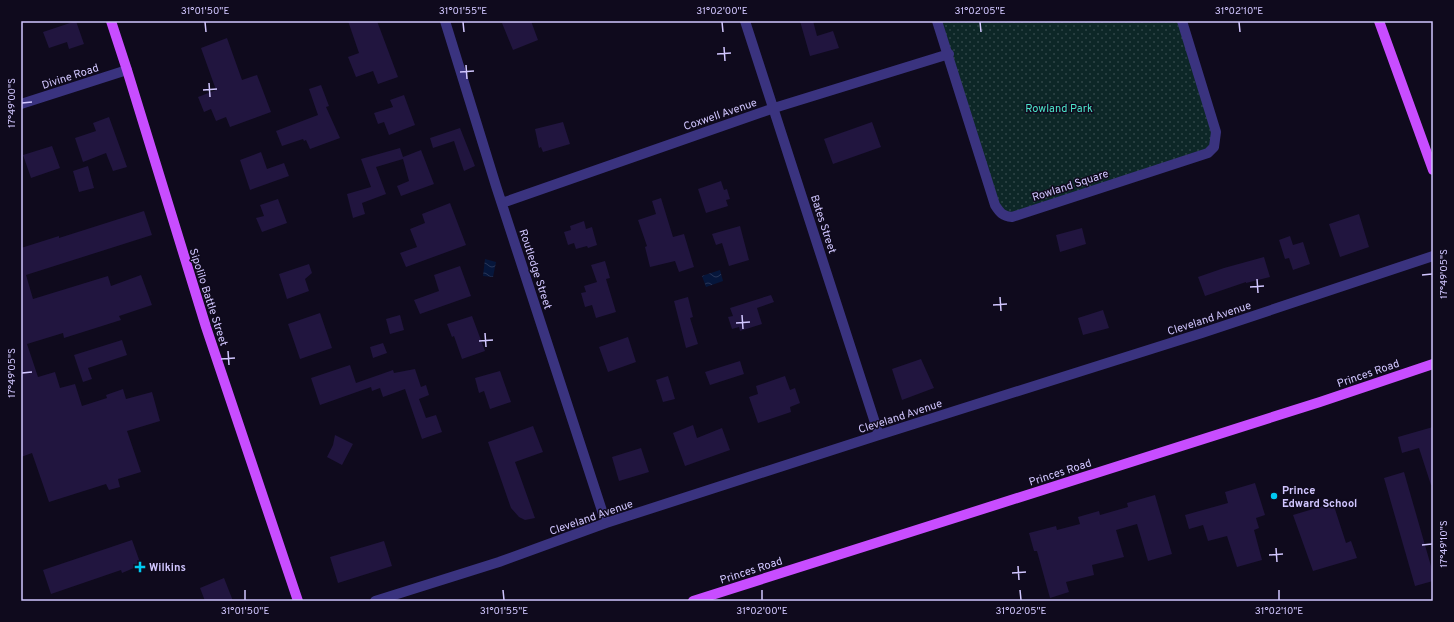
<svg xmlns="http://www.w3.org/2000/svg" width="1454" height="622" font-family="Overpass,sans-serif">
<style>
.park{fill:url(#park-dots)}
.water{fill:url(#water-waves)}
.building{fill:#21153f}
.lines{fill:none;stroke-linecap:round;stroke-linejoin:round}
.minor{stroke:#3a337f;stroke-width:10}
.major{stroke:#c84dff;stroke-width:10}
.ticks{fill:none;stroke:#d1c6ff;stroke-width:1.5}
.poi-dot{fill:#00c9f1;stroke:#0f0a1d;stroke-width:1.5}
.labels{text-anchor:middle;stroke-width:3;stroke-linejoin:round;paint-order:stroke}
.street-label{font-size:11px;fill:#d1c6ff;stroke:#0f0a1d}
.park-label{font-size:11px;fill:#4de4c9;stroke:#0f0a1d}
.poi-label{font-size:11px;font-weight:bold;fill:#d1c6ff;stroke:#0f0a1d;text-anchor:start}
.neatline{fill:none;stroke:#d1c6ff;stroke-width:1.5}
.ticks-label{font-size:10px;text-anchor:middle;fill:#d1c6ff}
</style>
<defs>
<pattern id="park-dots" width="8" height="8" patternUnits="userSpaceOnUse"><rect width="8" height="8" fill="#0d2727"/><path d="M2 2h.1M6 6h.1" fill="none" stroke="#2f4547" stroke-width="1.8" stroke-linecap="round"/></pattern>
<pattern id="water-waves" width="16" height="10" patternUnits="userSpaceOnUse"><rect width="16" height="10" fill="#06163b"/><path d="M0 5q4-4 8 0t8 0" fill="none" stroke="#293658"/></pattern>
</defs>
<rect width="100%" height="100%" fill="#0f0a1d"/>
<!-- park -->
<path class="park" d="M938,21H1182L1218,147L1004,218Z"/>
<!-- water -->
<path class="water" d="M485,259L496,262L493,277L483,276Z
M720,270L723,281L706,287L702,276Z"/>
<!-- building -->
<path class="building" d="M76,21L84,44L69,49L67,42L49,48L43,32Z
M348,21H377L398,77L378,84L373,71L356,77L348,57L359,53Z
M509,21H531L538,40L513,50L502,23Z
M800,21H813L817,36L833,31L839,48L810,56Z
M227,38L242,80L257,75L271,112L230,127L226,117L216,121L211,109L204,112L198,97L216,90L201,48Z
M321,85L329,106L326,107L340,138L310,149L306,140L304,141L303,139L282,146L276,131L318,115L309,89Z
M404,95L415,125L389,135L384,122L378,124L374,113L393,107L390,100Z
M109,117L127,167L113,171L106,153L83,162L75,138L96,131L93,123Z
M563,122L570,144L543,152L541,147L539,148L535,129Z
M872,122L881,147L833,164L824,139Z
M460,128L475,166L464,171L454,141L433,148L430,138Z
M52,146L60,168L31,178L23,155Z
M400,148L403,157L421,150L434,184L401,196L397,186L409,181L403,159L376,167L386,194L362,203L365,214L353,218L347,194L371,187L361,159Z
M261,152L267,169L284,163L289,176L250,190L240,160Z
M88,166L94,188L79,192L73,171Z
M721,181L724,190L727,189L730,199L726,200L728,206L706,213L698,189Z
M661,198L673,237L684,234L694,267L679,272L675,261L650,267L645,247L647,246L638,220L656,214L652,201Z
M278,199L287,223L262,232L256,218L264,216L260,205Z
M450,203L466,245L406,267L400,253L417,247L410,229L425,223L422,214Z
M144,211L152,235L26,275L33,299L108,276L111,286L141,275L152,305L119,316L121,320L64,338L63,333L27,344L38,377L55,372L60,388L75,384L82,406L107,398L106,395L123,389L126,399L152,392L160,421L127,431L141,472L118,479L120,487L109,490L106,484L49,502L32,453L21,457V248L59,236V238Z
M1359,214L1369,247L1340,257L1329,224Z
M584,221L586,229L592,227L597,245L588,248L587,246L576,249L574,243L568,245L564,232L571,230L570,226Z
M740,226L749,260L729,266L722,243L716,245L712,234Z
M1082,228L1086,244L1060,252L1056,235Z
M1290,236L1293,245L1303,242L1310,264L1293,270L1289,258L1285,259L1279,240Z
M1264,257L1270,277L1246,283V282L1205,296L1198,277L1224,268Z
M605,261L610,278L606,279L616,312L596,318L592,305L585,307L581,293L586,292L584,286L597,282L591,265Z
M309,264L312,273L305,279L309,291L287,299L279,274Z
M460,266L471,296L420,314L414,300L439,291L434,275Z
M771,295L774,302L757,308L762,324L740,331L739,327L732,329L728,317L733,316L730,308Z
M688,297L693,317L690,318L698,344L686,348L674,301Z
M1103,310L1109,328L1083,335L1078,318Z
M320,313L332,348L300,359L288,324Z
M400,315L404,330L390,334L386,319Z
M472,316L485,351L462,359L454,336L452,337L447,324Z
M628,337L636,362L608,372L599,347Z
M122,340L127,355L88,368L92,379L83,382L74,355Z
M383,343L387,353L373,358L370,347Z
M921,359L934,388L902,400L892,369Z
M740,361L744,374L710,385L705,372Z
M350,365L356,383L393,370L394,373L415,369L421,387L426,385L429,395L419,399L426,418L436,415L442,432L422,439L405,389L383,397L380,388L372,391L371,387L320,405L311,378Z
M500,371L511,402L490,409L484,391L479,393L475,378Z
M668,376L675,399L663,402L656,380Z
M785,376L790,390L795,388L800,403L790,407L791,412L758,423L749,397L758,394L756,386Z
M693,425L697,438L722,428L730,450L685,466L673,433Z
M533,426L543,452L515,462L535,518L525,520L519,517L511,508L488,442Z
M1433,427V485H1431L1419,448L1402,453L1398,437Z
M335,435L353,444L342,465L327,457L333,445Z
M641,448L649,472L619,481L612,457Z
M1404,472L1433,573V581L1415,586L1384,478Z
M1255,483L1265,515L1256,518L1259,528L1254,530L1262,560L1237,567L1227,536L1208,541L1203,525L1189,529L1185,515L1228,503L1225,492Z
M1155,495L1172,554L1148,561L1137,524L1116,530L1124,557L1092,565L1094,575L1066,582L1069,592L1050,598L1037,551H1034L1029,533L1056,526L1057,530L1080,524L1078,517L1099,511L1100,515L1128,507L1127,503Z
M1333,503L1346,543L1351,541L1357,558L1313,571L1293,515Z
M132,540L141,565L122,573L121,570L51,594L43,570Z
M384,541L392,566L338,583L330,557Z
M224,578L233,601H205L200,588Z"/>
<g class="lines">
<!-- minor -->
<path class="minor" d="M445,21L496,186L606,523
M745,21L879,435
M937,21L995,205C1000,213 1003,216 1012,217L1208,153L1214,147L1216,132L1182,21
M21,104L127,70
M502,203L774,108L949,54
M375,601L499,562L606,523L879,435L1202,333L1433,256"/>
<!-- major -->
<path class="major" d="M111,21L127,70L206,327L298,601
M1379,21L1433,170
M693,601L1320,402L1433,364"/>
</g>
<!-- ticks -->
<path class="ticks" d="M205,22L206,32M463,22L464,32M722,22L723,32M980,22L981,32M1239,22L1240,32M724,47L725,61M717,54L731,53M466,65L467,79M460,72L474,71M209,83L210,97M203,90L217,89M22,103L32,102M1422,275L1432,274M1257,279L1258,293M1250,287L1264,286M1000,297L1001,311M993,305L1007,304M742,315L743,329M736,323L750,322M485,333L486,347M479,341L493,340M228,351L229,365M221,359L235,358M22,373L32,372M1422,545L1432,544M1276,548L1277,562M1269,555L1283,554M1018,566L1019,580M1012,573L1026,572M245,590V600M503,590L504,600M762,590V600M1020,590L1021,600M1279,590V600"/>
<!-- markers -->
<g class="poi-dot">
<circle cx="1274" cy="496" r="4"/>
<path d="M138 561h4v4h4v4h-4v4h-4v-4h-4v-4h4z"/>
</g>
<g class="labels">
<!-- street labels -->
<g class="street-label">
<text transform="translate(70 76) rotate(-18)" y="4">Divine Road</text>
<text transform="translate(720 114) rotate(-19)" y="4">Coxwell Avenue</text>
<text transform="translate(1070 185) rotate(-18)" y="4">Rowland Square</text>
<text transform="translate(824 224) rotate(72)" y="4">Bates Street</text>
<text transform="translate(536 269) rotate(72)" y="4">Routledge Street</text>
<text transform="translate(209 297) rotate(72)" y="4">Sipolilo Battle Street</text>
<text transform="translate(1209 318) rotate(-18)" y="4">Cleveland Avenue</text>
<text transform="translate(1368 373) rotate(-19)" y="4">Princes Road</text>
<text transform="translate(900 416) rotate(-18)" y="4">Cleveland Avenue</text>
<text transform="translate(1060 472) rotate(-18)" y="4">Princes Road</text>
<text transform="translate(591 517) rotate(-19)" y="4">Cleveland Avenue</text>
<text transform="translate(751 570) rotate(-18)" y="4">Princes Road</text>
</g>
<!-- park labels -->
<g class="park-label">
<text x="1059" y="112">Rowland Park</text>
</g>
<!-- poi labels -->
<g class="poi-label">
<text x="1282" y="494">Prince<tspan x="1282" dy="13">Edward School</tspan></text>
<text x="149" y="571">Wilkins</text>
</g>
</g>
<!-- border -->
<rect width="1454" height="622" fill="none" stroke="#0f0a1d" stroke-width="44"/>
<rect x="22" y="22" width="1410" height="578" class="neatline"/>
<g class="ticks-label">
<text x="205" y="14">31°01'50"E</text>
<text x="463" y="14">31°01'55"E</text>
<text x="722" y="14">31°02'00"E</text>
<text x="980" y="14">31°02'05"E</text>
<text x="1239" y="14">31°02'10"E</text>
<text transform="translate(11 103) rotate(-90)" y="4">17°49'00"S</text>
<text transform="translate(1443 274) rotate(-90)" y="4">17°49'05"S</text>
<text transform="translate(11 373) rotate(-90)" y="4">17°49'05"S</text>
<text transform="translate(1443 544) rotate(-90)" y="4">17°49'10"S</text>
<text x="245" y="614">31°01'50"E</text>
<text x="504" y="614">31°01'55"E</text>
<text x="762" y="614">31°02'00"E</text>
<text x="1021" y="614">31°02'05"E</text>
<text x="1279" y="614">31°02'10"E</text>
</g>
</svg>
